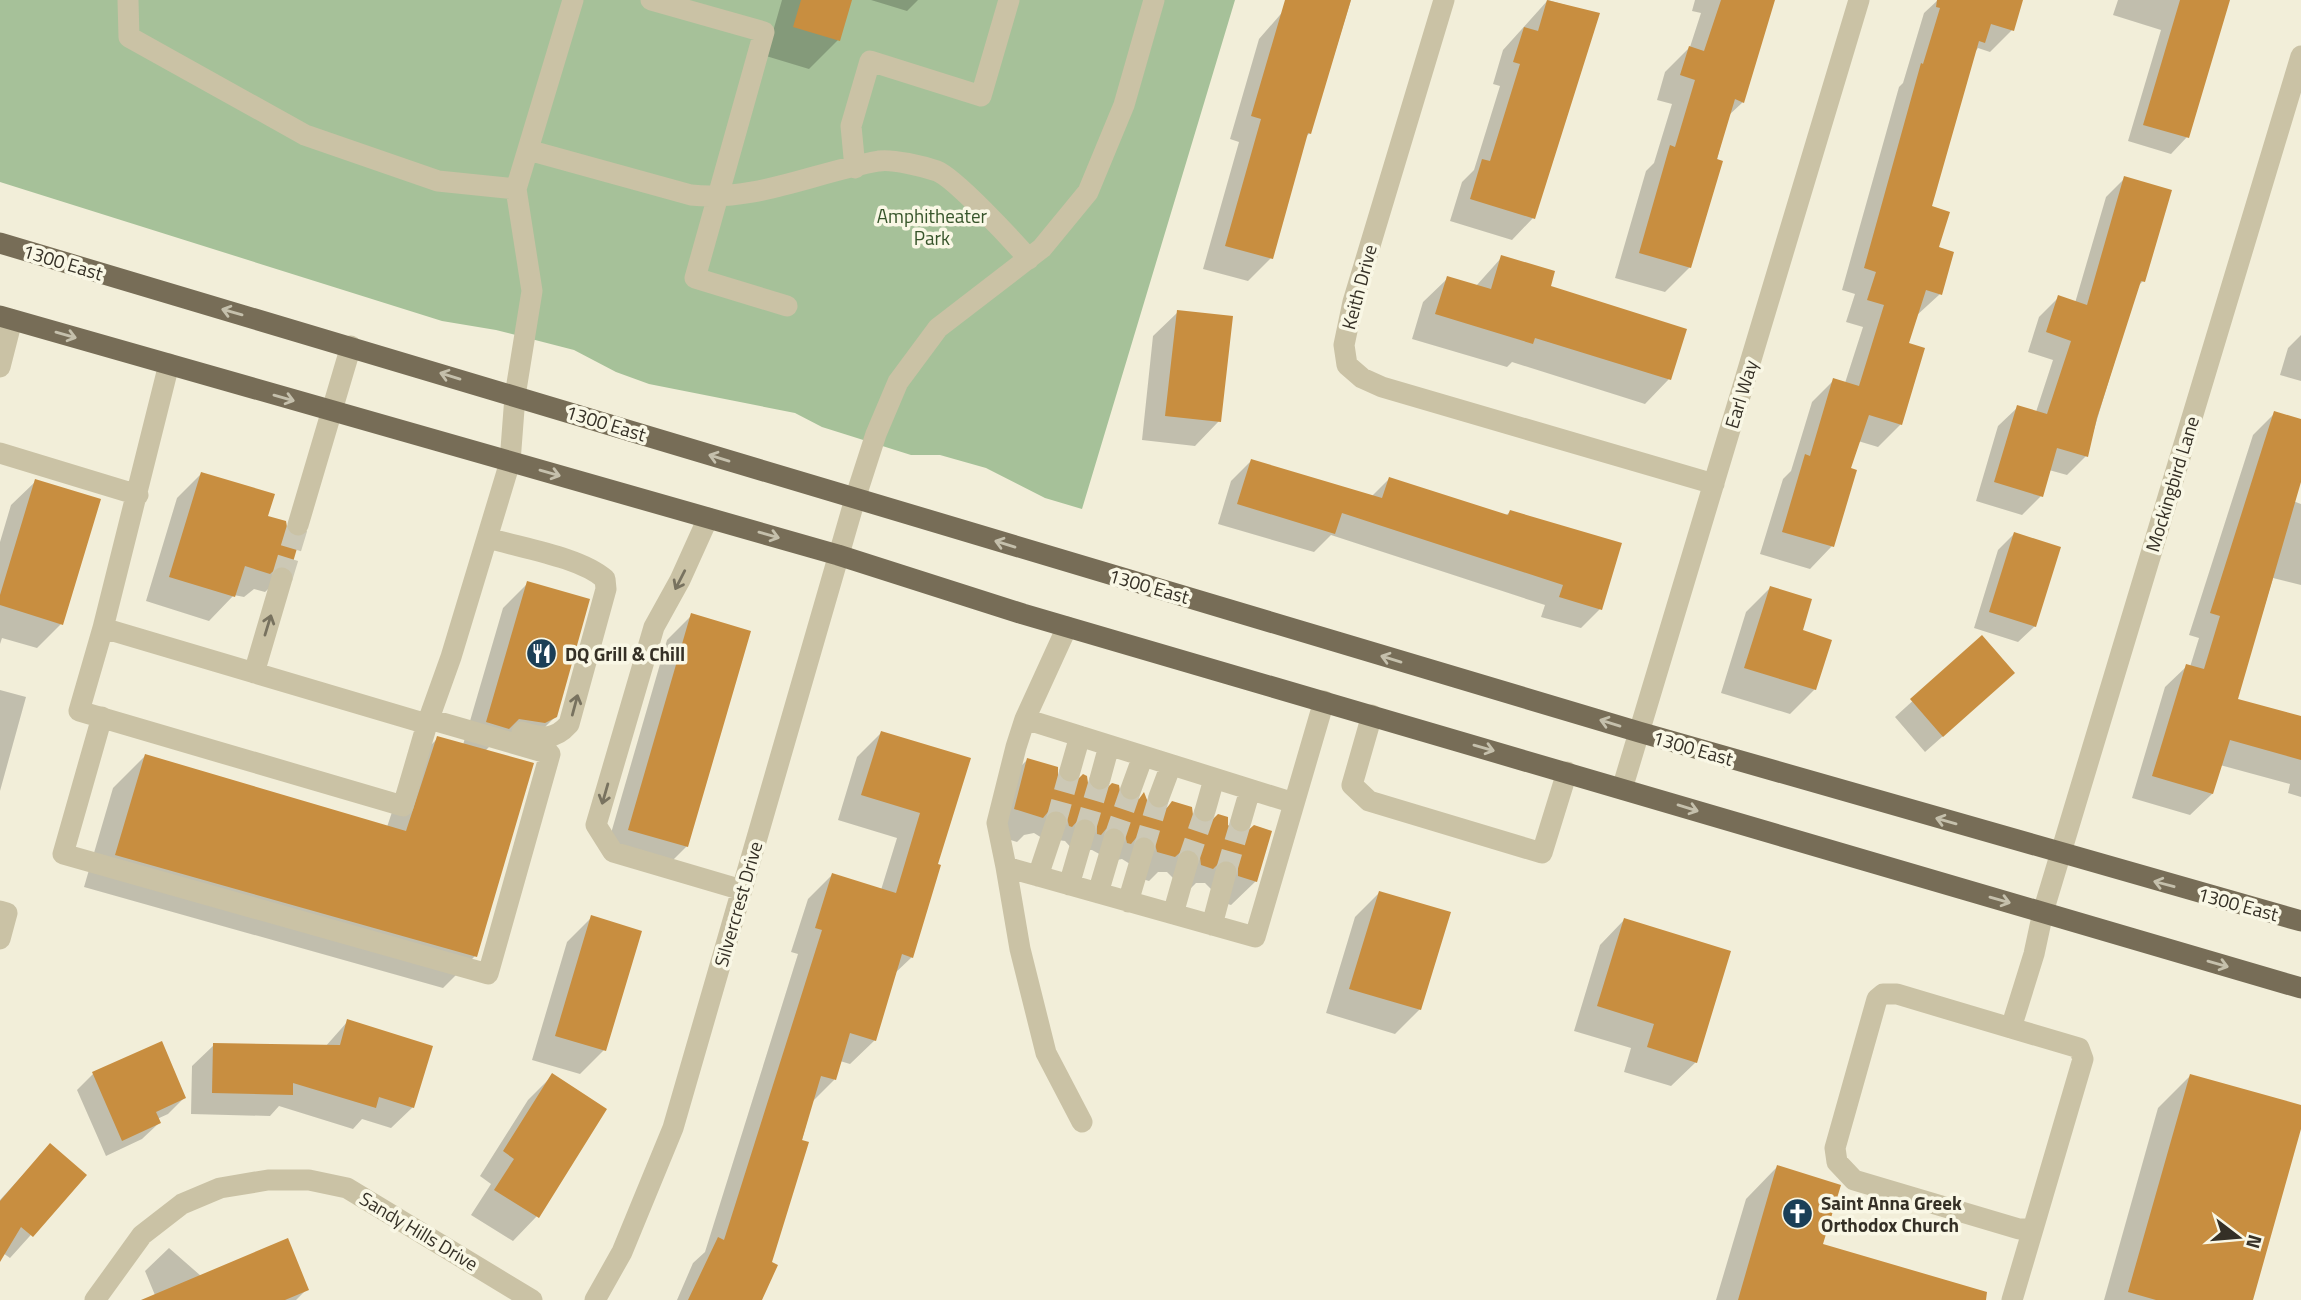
<svg xmlns="http://www.w3.org/2000/svg" width="2301" height="1300" font-family="'Titillium Web',sans-serif">
<style>
.green{fill:#a6c199}
.shadow{fill:#0003}
.building{fill:#c88e40}
.lines{fill:none;stroke-linecap:round;stroke-linejoin:round}
.minor-tunnel{stroke:#ccc8b5;stroke-width:21;stroke-dasharray:21 10;stroke-linecap:butt}
.minor{stroke:#cac2a5;stroke-width:21}
.major{stroke:#776d57;stroke-width:21}
.oneway{stroke:#c5c0ac}
.oneway2{stroke:#78725f}
.labels{text-anchor:middle;stroke-width:7;stroke-linejoin:round;paint-order:stroke}
.park-label{font-size:19px;fill:#36542a;stroke:#f9f7e5}
.street-label{font-size:19px;fill:#353026;stroke:#f9f7e5}
.poi-label{font-size:19px;font-weight:bold;fill:#353026;stroke:#f9f7e5;text-anchor:start}
</style>
<rect width="100%" height="100%" fill="#f2eed9"/>
<!-- green -->
<path class="green" d="M0,0H1235L1082,509L1045,498L986,468L940,455H911L822,427L795,413L649,384L616,372L574,350L496,330L442,321L0,182Z"/>
<!-- shadow -->
<path class="shadow" d="M782,0H850L838,40L809,69L766,56Z
M871,0H918L907,11Z
M1293,0H1351L1310,133L1304,138L1271,258L1248,281L1203,269L1239,142L1230,139L1259,39Z
M1548,0L1597,14L1533,218L1512,240L1450,221L1462,182L1474,170L1500,86L1493,84L1503,50Z
M1695,0H1772L1743,102L1728,116L1690,267L1665,292L1615,278L1646,171L1654,163L1672,104L1657,100L1665,72L1690,47L1701,13L1692,11Z
M1938,0H2021L2012,30L1990,52L1978,48L1975,52L1930,207L1940,294L1916,316L1907,345L1901,424L1878,447L1858,441L1849,470L1855,471L1832,546L1810,569L1760,554L1783,479L1791,471L1812,402L1834,380L1845,383L1863,327L1846,322L1855,294L1842,290L1899,87L1903,83L1924,13Z
M2118,0H2229L2187,137L2171,154L2128,141L2161,30L2113,15Z
M2125,178L2143,281L2137,287L2086,456L2067,475L2049,470L2041,496L2022,515L1976,501L1998,426L2018,407L2036,412L2053,360L2028,352L2039,317L2059,297L2075,303L2106,197Z
M1502,257L1549,287L1685,330L1669,379L1645,404L1512,362L1507,367L1412,339L1423,302L1448,278L1476,286Z
M1178,312L1219,421L1195,446L1142,440L1153,336Z
M2301,335V381L2280,375L2288,348Z
M2275,413L2301,421V476L2293,501L2301,504V585L2273,578L2236,700L2301,718V797L2288,793L2290,784L2220,765L2212,794L2190,815L2132,798L2165,687L2187,666L2190,667L2199,638L2189,635L2253,435Z
M1251,461L1371,497L1389,479L1505,516L1510,512L1600,609L1581,628L1541,617L1545,605L1331,535L1314,552L1218,524L1231,481Z
M201,474L266,517L290,568L265,592L254,589L244,597L234,595L209,621L146,601L177,498Z
M36,481L61,624L37,648L2,638L0,644V542L11,505Z
M2014,534L2035,626L2018,642L1974,628L1998,550Z
M528,583L556,716L531,741L493,743L485,751L475,956L443,988L84,887L113,788L145,756L387,827L406,770L438,738L463,745L503,608Z
M1770,588L1800,632L1815,689L1790,714L1721,693L1746,612Z
M692,615L687,846L662,871L605,854L667,640Z
M1982,638L1996,689L1925,752L1895,717Z
M0,690L26,697L0,791Z
M881,733L969,759L936,865L912,957L894,974L875,1040L850,1064L840,1061L834,1080L812,1102L760,1300H677L693,1263L705,1252L798,954L791,952L808,899L832,875L881,890L897,838L838,820L857,757Z
M1027,760L1056,776L1065,785L1086,784L1095,793L1147,806L1155,811L1165,809L1172,803L1200,825H1227L1256,881L1231,905L1215,900V893L1205,883H1196L1187,892L1167,872H1158L1149,881L1133,876L1130,864L1122,859L1112,861L1092,850L1074,851L1065,841L1042,838L1034,833L1024,835L1017,842L991,834L1003,784Z
M1379,893L1420,1009L1395,1034L1326,1013L1355,917Z
M592,917L604,1050L580,1074L532,1060L567,942Z
M1624,920L1696,1062L1671,1086L1624,1072L1631,1048L1574,1031L1600,945Z
M348,1021L413,1107L391,1128L362,1119L353,1129L279,1106L270,1116L191,1114L192,1066L214,1045L325,1047Z
M93,1074L184,1098L168,1114L157,1119L159,1123L142,1139L106,1156L77,1090Z
M552,1076L537,1216L513,1241L471,1215L491,1184L480,1176L528,1100Z
M2190,1076L2301,1107V1123L2251,1300H2104L2158,1108Z
M50,1145L85,1175L10,1258L3,1253L0,1258V1200Z
M1777,1167L1821,1245L1945,1300H1716L1746,1199Z
M169,1248L201,1276L307,1289L296,1300H157L145,1271Z"/>
<!-- building -->
<path class="building" d="M801,0H852L840,41L793,27Z
M1285,0H1351L1311,134L1308,133L1273,259L1225,246L1261,119L1251,116Z
M1547,0L1600,13L1535,219L1470,199L1482,159L1490,161L1520,64L1513,62L1524,27L1538,31Z
M1721,0H1775L1744,103L1735,99L1717,159L1723,161L1691,268L1639,253L1670,145L1675,147L1695,80L1680,75L1689,46L1704,51Z
M1937,0H2023L2014,31L1991,24L1985,43L1979,41L1932,206L1950,212L1939,247L1954,252L1942,295L1926,290L1909,343L1925,348L1902,425L1869,415L1851,468L1857,470L1834,547L1782,532L1805,454L1810,456L1833,378L1859,386L1884,305L1867,300L1876,272L1864,268L1921,63L1923,64L1940,8L1936,7Z
M2180,0H2230L2189,138L2143,125Z
M2124,176L2172,190L2145,282L2141,281L2097,418L2088,457L2057,448L2043,497L1994,482L2017,405L2047,414L2071,341L2046,332L2058,295L2087,305Z
M1501,255L1555,271L1551,286L1687,329L1671,380L1535,338L1533,344L1435,314L1447,276L1491,289Z
M1177,310L1233,316L1221,422L1165,416Z
M2274,411L2301,419V482L2238,699L2301,716V760L2230,740L2213,794L2152,776L2186,664L2204,669L2220,616L2210,613Z
M1251,459L1382,498L1389,477L1508,515L1510,510L1622,543L1602,610L1559,597L1563,585L1342,513L1335,534L1237,504Z
M201,472L275,494L268,516L286,521L288,533L300,538L291,569L280,565L270,574L245,566L235,597L169,577Z
M35,479L101,499L63,625L0,605V595Z
M2014,532L2061,547L2036,627L1989,612Z
M527,581L590,599L557,717L545,723L519,719L509,729L486,722Z
M1770,586L1812,599L1803,630L1832,640L1816,690L1744,668Z
M691,613L751,631L688,847L628,830Z
M1982,635L2015,673L1943,737L1910,699Z
M881,731L971,758L938,864L941,865L913,958L902,954L876,1041L850,1033L836,1080L821,1076L802,1140L809,1142L772,1262L778,1265L762,1300H688L718,1237L724,1240L822,930L815,928L832,873L896,893L920,813L861,795Z
M437,736L534,763L477,957L115,855L145,754L406,831Z
M1027,758L1058,767V775L1066,783H1074L1083,774L1087,776L1088,783L1096,791H1104L1112,783L1119,785L1121,797L1127,801L1139,799L1144,792L1149,805L1155,809L1167,808L1172,801L1192,807L1193,815L1201,823H1209L1218,814L1228,817V825L1237,833H1245L1254,825L1272,831L1257,882L1238,876V868L1230,860H1222L1213,869L1201,865L1200,857L1192,849H1184L1175,857L1157,852L1154,840L1147,835L1136,838L1131,844L1127,843L1124,831L1117,826L1106,829L1101,835L1097,834V826L1089,818L1081,817L1072,827L1069,826L1066,814L1059,809L1048,812L1043,818L1014,809Z
M1379,891L1451,912L1421,1010L1349,989Z
M591,915L642,931L606,1051L555,1036Z
M1624,918L1731,951L1697,1063L1647,1047L1654,1024L1597,1006Z
M347,1019L433,1046L414,1108L379,1097L376,1108L293,1083V1095L212,1093L213,1043L340,1045Z
M162,1041L186,1098L156,1112L161,1123L122,1141L92,1072Z
M552,1073L607,1109L539,1218L494,1190L514,1159L503,1151Z
M2190,1074L2301,1105V1129L2253,1300H2156L2128,1292Z
M50,1143L87,1175L33,1237L21,1227L0,1262V1201Z
M1777,1165L1841,1185L1823,1244L1987,1292L1986,1300H1738Z
M288,1238L309,1290L285,1300H141Z"/>
<g class="lines">
<!-- minor-tunnel -->
<path class="minor-tunnel" d="M282,578L298,525
M1056,822L1070,771
M1085,830L1100,779
M1114,839L1131,789
M1144,848L1159,797
M1188,861L1205,811
M1226,872L1241,821"/>
<!-- minor -->
<path class="minor" d="M128,0L129,37L305,135L438,181L516,189
M651,0L764,32L695,278L787,306
M1444,0L1353,302L1344,345L1347,365L1362,378L1382,387L1714,484
M528,150L691,195C756,202 815,172 879,161C893,159 922,166 937,171C955,178 1013,241 1029,259
M855,168L851,126L870,61L981,96L1009,0
M169,364L103,628L427,724L451,657L510,462L515,396L532,291L516,189L573,0
M0,367L12,320
M0,453L138,495
M708,518L680,580L654,627L596,825L613,852L742,890
M298,525L351,346
M488,538C521,548 580,557 605,579L606,589L569,724C554,741 543,738 522,732
M1067,627L1025,719L1016,747L997,823L1006,867L1038,876L1255,937L1324,701
M103,628L79,711L403,806L427,724
M254,673L282,578
M1372,715L1352,785L1369,801L1542,853L1567,772
M102,717L63,854L488,974L550,754L429,719
M1025,719L1294,803
M1070,771L1080,736
M1100,779L1109,746
M1131,789L1143,756
M1622,789L1859,0
M1159,797L1171,765
M1205,811L1214,779
M1241,821L1250,790
M1006,867L1020,949L1046,1053L1082,1122
M1038,876L1056,822
M1069,885L1085,830
M1098,893L1114,839
M1128,902L1144,848
M0,911L7,913L0,939
M1173,914L1188,861
M1212,925L1226,872
M2011,1028L1897,994H1883L1877,999L1835,1148L1837,1162L1854,1180L2019,1229H2033L2083,1059L2079,1048L2011,1028L2034,954L2043,912L2301,56
M95,1300L142,1235L182,1204L220,1188L268,1180H309L347,1188L532,1300
M595,1300L622,1252L673,1128L855,499L876,434L898,382L938,328L1042,248L1088,192L1124,105L1154,0
M2012,1300L2033,1229"/>
<!-- major -->
<path class="major" d="M0,243L1639,732L2301,921
M0,316L838,555L1023,614L2301,988"/>
</g>
<!-- one-way arrows -->
<defs><path id="oneway-shaft" d="M-6 0H5M1.5-3L5.5 0L1.5 3" fill="none" stroke-width="1.6" stroke-linecap="round" stroke-linejoin="round" transform="scale(1.75)"/></defs>
<g class="oneway">
<use href="#oneway-shaft" transform="translate(232 312) rotate(-164)"/>
<use href="#oneway-shaft" transform="translate(66 335) rotate(16)"/>
<use href="#oneway-shaft" transform="translate(450 376) rotate(-163)"/>
<use href="#oneway-shaft" transform="translate(284 398) rotate(16)"/>
<use href="#oneway-shaft" transform="translate(719 458) rotate(-163)"/>
<use href="#oneway-shaft" transform="translate(550 473) rotate(16)"/>
<use href="#oneway-shaft" transform="translate(769 535) rotate(16)"/>
<use href="#oneway-shaft" transform="translate(1005 544) rotate(-163)"/>
<use href="#oneway-shaft" transform="translate(1391 659) rotate(-163)"/>
<use href="#oneway-shaft" transform="translate(1610 723) rotate(-163)"/>
<use href="#oneway-shaft" transform="translate(1484 748) rotate(16)"/>
<use href="#oneway-shaft" transform="translate(1688 808) rotate(17)"/>
<use href="#oneway-shaft" transform="translate(1946 821) rotate(-164)"/>
<use href="#oneway-shaft" transform="translate(2164 884) rotate(-165)"/>
<use href="#oneway-shaft" transform="translate(2000 900) rotate(16)"/>
<use href="#oneway-shaft" transform="translate(2218 964) rotate(16)"/>
</g>
<g class="oneway2">
<use href="#oneway-shaft" transform="translate(680 580) rotate(117)"/>
<use href="#oneway-shaft" transform="translate(268 625) rotate(-73)"/>
<use href="#oneway-shaft" transform="translate(575 705) rotate(-75)"/>
<use href="#oneway-shaft" transform="translate(605 794) rotate(106)"/>
</g>
<!-- icons -->
<defs>
<symbol id="restaurant-disc" viewBox="-11 -11 22 22"><circle r="9.5" fill="#1b3f57" stroke="#f9f7e5"/><path d="M-5-6h1v4h1v-4h1v4h1v-4h1v5L-1.5 .5V6h-2V.5L-5-1ZM5-6V6H3V1.5H1.5Q1.5-4 5-6Z" fill="#fff"/></symbol>
<symbol id="church-disc" viewBox="-11 -11 22 22"><circle r="9.5" fill="#1b3f57" stroke="#f9f7e5"/><path d="M-1.2-6h2.4v3.5h3.3v2.4h-3.3V6h-2.4V-.1h-3.3v-2.4h3.3Z" fill="#fff"/></symbol>
</defs>
<g fill-rule="evenodd">
<use href="#restaurant-disc" x="524" y="636" width="35" height="35"/>
<use href="#church-disc" x="1780" y="1196" width="35" height="35"/>
</g>
<g class="labels">
<!-- park labels -->
<g class="park-label">
<text x="932" y="223">Amphitheater<tspan x="932" dy="22">Park</tspan></text>
</g>
<!-- street labels -->
<g class="street-label">
<text transform="translate(63 262) rotate(17)" y="7">1300 East</text>
<text transform="translate(1359 287) rotate(-75)" y="7">Keith Drive</text>
<text transform="translate(1741 394) rotate(-73)" y="7">Earl Way</text>
<text transform="translate(606 423) rotate(17)" y="7">1300 East</text>
<text transform="translate(2172 484) rotate(-73)" y="7">Mockingbird Lane</text>
<text transform="translate(1149 586) rotate(16)" y="7">1300 East</text>
<text transform="translate(1693 748) rotate(16)" y="7">1300 East</text>
<text transform="translate(738 904) rotate(-74)" y="7">Silvercrest Drive</text>
<text transform="translate(2238 904) rotate(15)" y="7">1300 East</text>
<text transform="translate(419 1231) rotate(31)" y="7">Sandy Hills Drive</text>
</g>
<!-- poi labels -->
<g class="poi-label">
<text x="565" y="661">DQ Grill &amp; Chill</text>
<text x="1821" y="1210">Saint Anna Greek<tspan x="1821" dy="22">Orthodox Church</tspan></text>
</g>
</g>
<!-- north arrow -->
<g transform="translate(2238 1237) rotate(106)" stroke="#f9f7e5" stroke-width="5" paint-order="stroke">
<path d="M0-5L12 26L0 18L-12 26Z" fill="#353026"/>
<text y="-10" font-size="19" font-weight="bold" text-anchor="middle" fill="#353026">N</text>
</g>
</svg>
